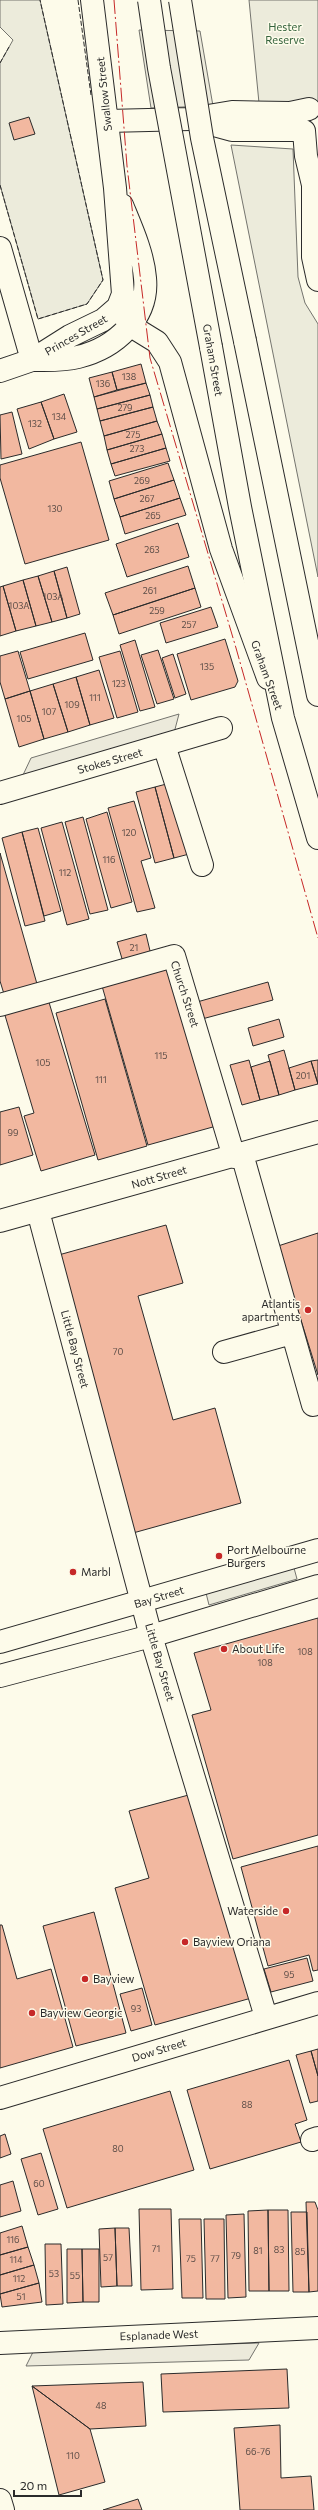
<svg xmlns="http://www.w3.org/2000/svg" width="318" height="2510" font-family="Commissioner,sans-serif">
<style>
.green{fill:#ecebdb;stroke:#74746e}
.parking{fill:#eceadb;stroke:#74746e}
.building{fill:#f2b8a0;stroke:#2b2b2b}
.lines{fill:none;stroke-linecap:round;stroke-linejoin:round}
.minor-casing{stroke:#2b2b2b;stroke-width:24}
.major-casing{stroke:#2b2b2b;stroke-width:24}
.minor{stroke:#fdfbea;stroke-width:22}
.major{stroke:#fdfbea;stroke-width:22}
.major-bridge-casing{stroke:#2b2b2b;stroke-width:24;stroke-linecap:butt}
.major-bridge{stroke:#fdfbea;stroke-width:22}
.fence{stroke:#2b2b2b;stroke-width:1;stroke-dasharray:5 2;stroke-linecap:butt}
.power{stroke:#c62828;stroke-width:1;stroke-dasharray:14 3 2 3;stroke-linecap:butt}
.poi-dot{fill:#c62828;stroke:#fdfbea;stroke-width:1.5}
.labels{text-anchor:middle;stroke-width:3;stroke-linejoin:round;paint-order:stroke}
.number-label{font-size:9px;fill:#5d4e48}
.park-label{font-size:11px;fill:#34623c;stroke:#fdfbea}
.street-label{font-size:11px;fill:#2b2b2b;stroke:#fdfbea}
.poi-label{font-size:11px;fill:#2b2b2b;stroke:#fdfbea;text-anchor:start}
</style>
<rect width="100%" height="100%" fill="#fdfbea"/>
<!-- green -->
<path class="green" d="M0,0H40L103,280L87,304L38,319L0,185V63L13,40L0,27Z
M249,0H318V103H259Z
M231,145L293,149L298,277L305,303L318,324V577Z
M294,1568L297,1579L209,1605L206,1593Z"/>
<!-- parking -->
<path class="parking" d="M139,30L200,31L213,106L151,108Z
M179,714L174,733L23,775L31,758Z
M259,2343L249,2360L26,2366L34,2350Z"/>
<!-- building -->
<path class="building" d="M29,117L35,134L14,140L9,123Z
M141,364L146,383L117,390L112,372Z
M112,372L117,390L94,397L89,378Z
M146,383L150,395L97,409L94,397Z
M64,394L77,432L54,439L41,402Z
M150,395L153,407L100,421L97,409Z
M41,402L54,439L29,449L17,409Z
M153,407L157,421L104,436L100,421Z
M12,412L22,454L1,459L0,415Z
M157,421L162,434L107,450L104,436Z
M162,434L166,448L111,464L107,450Z
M81,442L109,540L25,564L0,478V465Z
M166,448L170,461L115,476L111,464Z
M168,463L174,480L114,499L109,481Z
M174,480L180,498L120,517L114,499Z
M180,498L186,515L125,534L120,517Z
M178,523L189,557L127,577L116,544Z
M188,566L195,588L113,615L105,593Z
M67,567L80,614L67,618L54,571Z
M54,571L67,618L52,622L38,576Z
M38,576L52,622L36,626L23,580Z
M23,580L36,626L16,631L3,586Z
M3,586L16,631L0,636V587Z
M195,588L201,607L119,634L113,615Z
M211,607L218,627L166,643L160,623Z
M85,633L93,660L28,679L20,652Z
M225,639L238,681L235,687L191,700L177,654Z
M135,640L155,707L140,711L120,645Z
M158,650L174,699L157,704L141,655Z
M18,651L30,691L5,699L0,682V656Z
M120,651L138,712L117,718L99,657Z
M173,654L186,694L175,698L162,658Z
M99,670L114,718L90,725L76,677Z
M76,677L90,725L68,732L53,684Z
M53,684L68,732L44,739L30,691Z
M30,691L44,739L19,747L5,699Z
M174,782L193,853L174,858L155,787Z
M155,787L174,858L155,863L136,792Z
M134,801L151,858L141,861L155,908L137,912L108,808Z
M107,812L132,902L111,908L86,819Z
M83,817L108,910L90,914L65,822Z
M62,822L89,919L67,925L41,828Z
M38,828L61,911L44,916L22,832Z
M22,832L45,921L25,926L2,838Z
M0,853L37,984L4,994L0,981Z
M146,934L151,955L123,962L117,942Z
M173,966L220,1125L148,1145L102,986Z
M268,982L273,1000L202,1019L197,1002Z
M48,999L95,1155L41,1171L24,1116L34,1113L4,1012Z
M105,999L147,1146L98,1160L56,1013Z
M279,1019L284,1037L253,1046L248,1028Z
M284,1050L295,1090L279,1095L268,1055Z
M249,1060L260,1100L242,1105L230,1065Z
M318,1060V1084L311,1061Z
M270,1061L279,1095L260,1100L251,1067Z
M311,1061L318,1084L295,1090L289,1068Z
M19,1107L33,1155L0,1165V1112Z
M166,1225L183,1283L138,1296L173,1420L215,1408L241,1503L133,1533L55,1256Z
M318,1233V1375L278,1246Z
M318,1618V1835L233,1859L192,1715L211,1710L194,1653Z
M196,1793L255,1997L155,2025L115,1888L149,1878L129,1811Z
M318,1846V1970L313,1971L309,1955L268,1966L241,1867Z
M94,1912L126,2033L76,2046L43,1926Z
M0,1925H2L17,1979L51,1969L73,2047L0,2068Z
M307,1958L313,1981L271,1992L264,1969Z
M142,1988L152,2025L131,2031L120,1994Z
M318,2049V2076L311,2051Z
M311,2051L318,2076V2101L310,2103L296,2055Z
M289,2060L307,2120L295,2124L301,2142L210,2169L187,2090Z
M170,2091L194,2170L67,2208L43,2129Z
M5,2134L11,2154L0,2158V2136Z
M41,2153L58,2209L38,2215L21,2159Z
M13,2181L21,2211L0,2217V2185Z
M306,2202H315L318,2210V2291L309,2292Z
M139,2209H171L173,2289L141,2290Z
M268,2210L269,2291H249L248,2211Z
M268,2210H288L289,2291H269Z
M291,2212H307L309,2292H293Z
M244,2214L246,2297L228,2298L226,2215Z
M179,2219H201L203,2298H182Z
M204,2219H224L225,2299H206Z
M22,2226L28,2247L0,2255V2233Z
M115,2228L117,2286L101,2287L99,2229Z
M115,2228H129L132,2286H117Z
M45,2244H61L63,2304L46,2305Z
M28,2247L34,2265L0,2275V2255Z
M67,2249H82L83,2302L67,2303Z
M82,2249H99V2302H83Z
M34,2265L39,2283L0,2294V2275Z
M39,2283L42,2302L2,2307L0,2294Z
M287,2369L289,2408L163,2412L161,2374Z
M143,2382L146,2426L90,2429L32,2386Z
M32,2386L90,2429L105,2482L59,2495Z
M280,2425L281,2478L311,2476L314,2510H240L234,2428Z
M138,2499L142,2510H103Z"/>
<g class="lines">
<defs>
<path id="minor" d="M107,121L190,119L232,112L290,113L309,109
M199,121L232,130H302
M304,131L306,156L313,185V257L318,280
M0,248L32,360
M118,307L131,326L157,342L170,362L221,549L268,678
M32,360C47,360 63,361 78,357C115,348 149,318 145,278C143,253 131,227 122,205
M0,371L32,360L70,336L103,320L118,307L123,294L115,188L92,0
M164,745L202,865
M0,793L221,728
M0,1005L174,956L234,1157
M242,1154L313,1405
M38,1211L151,1636L266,2017
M0,1221L318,1132
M224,1352L292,1333
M0,2098L318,2003
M312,2140L318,2138
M0,2343L318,2328
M0,2500L3,2510"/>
<path id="major" d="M245,341L318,695
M211,347L240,507L283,718L318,838
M0,1642L318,1550
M0,1676L151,1636L318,1586"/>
</defs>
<!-- minor casing -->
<use href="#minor" class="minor-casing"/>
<!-- major casing -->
<use href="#major" class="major-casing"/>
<!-- minor -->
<use href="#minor" class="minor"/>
<!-- major -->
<use href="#major" class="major"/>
<defs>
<path id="major-bridge" d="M149,0L159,68L211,347
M180,0L202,138L245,341"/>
</defs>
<!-- major-bridge casing -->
<use href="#major-bridge" class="major-bridge-casing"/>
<!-- major-bridge -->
<use href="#major-bridge" class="major-bridge"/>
<!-- fence -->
<path class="fence" d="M78,0L91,95
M0,63L9,47
M0,185L38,319L87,304L103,280L40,0"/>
<!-- power -->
<path class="power" d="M114,0L127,166L150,358L236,648L318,938"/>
</g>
<!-- markers -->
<g class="poi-dot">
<circle cx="308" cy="1310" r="4"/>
<circle cx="219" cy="1556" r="4"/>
<circle cx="73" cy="1572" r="4"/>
<circle cx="224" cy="1649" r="4"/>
<circle cx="286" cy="1911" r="4"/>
<circle cx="185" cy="1942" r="4"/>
<circle cx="85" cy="1979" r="4"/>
<circle cx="32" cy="2013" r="4"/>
</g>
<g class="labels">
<!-- number labels -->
<g class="number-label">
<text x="129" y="380">138</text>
<text x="103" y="387">136</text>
<text x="125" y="411">279</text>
<text x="59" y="420">134</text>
<text x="35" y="427">132</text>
<text x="133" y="438">275</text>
<text x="137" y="452">273</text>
<text x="142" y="484">269</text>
<text x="147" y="502">267</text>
<text x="55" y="512">130</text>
<text x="153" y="519">265</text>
<text x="152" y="553">263</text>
<text x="150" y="594">261</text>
<text x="53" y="600">103A</text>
<text x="19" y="609">103A</text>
<text x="157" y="614">259</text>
<text x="189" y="628">257</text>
<text x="207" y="670">135</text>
<text x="119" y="687">123</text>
<text x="95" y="701">111</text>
<text x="72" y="708">109</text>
<text x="49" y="715">107</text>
<text x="24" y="722">105</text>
<text x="129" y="836">120</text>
<text x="109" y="863">116</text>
<text x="65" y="876">112</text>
<text x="134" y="951">21</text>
<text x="161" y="1059">115</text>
<text x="43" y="1066">105</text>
<text x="303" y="1079">201</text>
<text x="101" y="1083">111</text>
<text x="13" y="1136">99</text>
<text x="118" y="1355">70</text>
<text x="305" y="1655">108</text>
<text x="265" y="1666">108</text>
<text x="289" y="1978">95</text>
<text x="136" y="2012">93</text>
<text x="247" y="2108">88</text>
<text x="118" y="2152">80</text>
<text x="39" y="2187">60</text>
<text x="13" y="2243">116</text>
<text x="156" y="2252">71</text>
<text x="279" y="2253">83</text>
<text x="258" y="2254">81</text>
<text x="300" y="2255">85</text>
<text x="236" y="2259">79</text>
<text x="108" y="2261">57</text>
<text x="191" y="2262">75</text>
<text x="215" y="2262">77</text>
<text x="16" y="2263">114</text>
<text x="54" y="2277">53</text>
<text x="75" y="2279">55</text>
<text x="19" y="2282">112</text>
<text x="21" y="2300">51</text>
<text x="101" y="2409">48</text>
<text x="258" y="2455">66-76</text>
<text x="73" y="2459">110</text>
</g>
<!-- park labels -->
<g class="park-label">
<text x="285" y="31">Hester<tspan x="285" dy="13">Reserve</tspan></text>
</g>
<!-- street labels -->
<g class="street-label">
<text transform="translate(104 94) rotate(-96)" y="4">Swallow Street</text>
<text transform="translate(76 335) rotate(-30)" y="4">Princes Street</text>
<text transform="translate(213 360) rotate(80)" y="4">Graham Street</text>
<text transform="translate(267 675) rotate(70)" y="4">Graham Street</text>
<text transform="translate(110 761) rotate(-16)" y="4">Stokes Street</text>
<text transform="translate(185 994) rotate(72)" y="4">Church Street</text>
<text transform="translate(159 1177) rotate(-16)" y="4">Nott Street</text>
<text transform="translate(75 1349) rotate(75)" y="4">Little Bay Street</text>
<text transform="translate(159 1597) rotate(-17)" y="4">Bay Street</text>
<text transform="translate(160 1662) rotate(74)" y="4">Little Bay Street</text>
<text transform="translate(159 2050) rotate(-17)" y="4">Dow Street</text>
<text transform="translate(159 2335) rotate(-2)" y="4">Esplanade West</text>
</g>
<!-- poi labels -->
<g class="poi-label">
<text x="300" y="1308" text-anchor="end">Atlantis<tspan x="300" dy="13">apartments</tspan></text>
<text x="227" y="1554">Port Melbourne<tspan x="227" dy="13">Burgers</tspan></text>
<text x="81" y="1576">Marbl</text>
<text x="232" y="1653">About Life</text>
<text x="278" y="1915" text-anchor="end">Waterside</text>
<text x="193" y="1946">Bayview Oriana</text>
<text x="93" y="1983">Bayview</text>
<text x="40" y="2017">Bayview Georgic</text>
</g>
</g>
<!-- scale -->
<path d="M14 2490v6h67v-6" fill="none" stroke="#2b2b2b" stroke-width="2"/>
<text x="20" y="2490" font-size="12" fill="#2b2b2b" stroke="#fdfbea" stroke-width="3" paint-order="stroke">20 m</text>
</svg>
